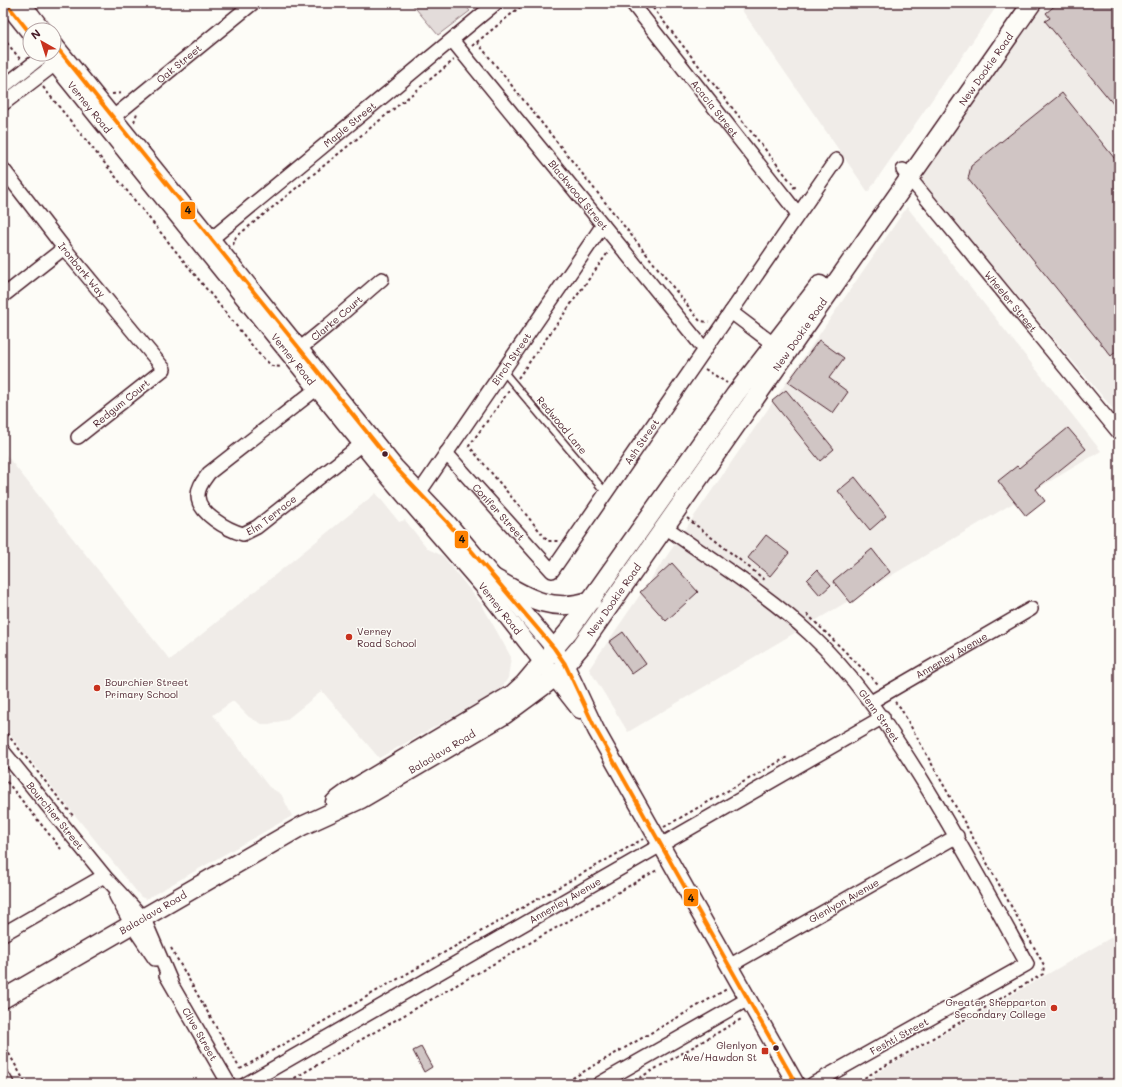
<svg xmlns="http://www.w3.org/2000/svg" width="1122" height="1087" font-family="Mali,sans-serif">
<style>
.built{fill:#f0ece8}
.green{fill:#e3dcda;stroke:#967e82}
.building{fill:#d0c5c4;stroke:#4a1f2b}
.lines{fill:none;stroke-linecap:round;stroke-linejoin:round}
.service-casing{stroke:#4a1f2b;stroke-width:9}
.minor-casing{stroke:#4a1f2b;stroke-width:16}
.tertiary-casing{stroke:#4a1f2b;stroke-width:19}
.secondary-casing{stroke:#4a1f2b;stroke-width:21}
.path{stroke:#4a1f2b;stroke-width:2;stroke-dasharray:3 3;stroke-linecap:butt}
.service{stroke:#fdfcf7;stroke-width:6}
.minor{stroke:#fdfcf7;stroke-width:13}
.tertiary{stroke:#fdfcf7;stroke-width:16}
.secondary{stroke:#fdfcf7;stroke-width:18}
.bus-1-casing{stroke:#fdfcf7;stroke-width:7}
.bus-1{stroke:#ff8200;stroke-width:4}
.bus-dot{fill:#4a1f2b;stroke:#fdfcf7;stroke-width:1.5}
.poi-dot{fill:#c8321e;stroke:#fdfcf7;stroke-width:1.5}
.labels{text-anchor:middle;stroke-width:3;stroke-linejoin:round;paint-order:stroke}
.street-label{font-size:10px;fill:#4a1f2b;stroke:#fdfcf7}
.poi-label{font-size:10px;fill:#4a1f2b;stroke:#fdfcf7;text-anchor:start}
.line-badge{stroke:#fdfcf7;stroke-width:1.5}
.pale-badge-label{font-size:11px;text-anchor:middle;font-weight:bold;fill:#111}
</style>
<rect width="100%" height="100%" fill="#fdfcf7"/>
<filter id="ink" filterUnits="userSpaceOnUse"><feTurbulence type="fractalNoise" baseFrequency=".025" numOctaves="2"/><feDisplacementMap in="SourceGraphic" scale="8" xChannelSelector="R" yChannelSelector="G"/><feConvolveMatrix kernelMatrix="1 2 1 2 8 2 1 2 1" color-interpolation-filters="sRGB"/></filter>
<g filter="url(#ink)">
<!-- built -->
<path class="built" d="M737,3H999L868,192Z
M1037,3H1119V416L915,175Z
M907,207L1101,451L628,732L589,669Z
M3,451L170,660L376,493L399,522L405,520L428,549L443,556L482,605L511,657L508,678L500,690L379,758L322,691L286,720L269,724H262L249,717L233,701L213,715L269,787L281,794L292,816L146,899L141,897L3,726Z
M1119,933V1084H858L933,1040Z"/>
<!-- green -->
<path class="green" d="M411,3H463L470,11L438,35Z"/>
<!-- building -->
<path class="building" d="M1058,3H1119V111L1045,21L1050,18L1046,13Z
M1062,93L1119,164V349L1111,356L968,179L971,166Z
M819,340L844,358L829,378L848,392L833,413L788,382Z
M786,390L834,449L820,461L772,401Z
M1068,428L1086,449L1036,489L1045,501L1026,516L998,481L1017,466L1019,468Z
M855,477L886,516L870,530L838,491Z
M766,535L789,553L770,576L748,558Z
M872,549L890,572L851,603L833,581Z
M672,563L698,592L666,621L640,592Z
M817,570L831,585L820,595L807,580Z
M623,632L646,664L632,674L609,642Z
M421,1047L432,1067L424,1072L413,1051Z"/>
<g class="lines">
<defs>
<path id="service" d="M503,371L606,493"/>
<g id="minor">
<path id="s1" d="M632,3L798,214"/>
<path id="s2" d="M452,40L705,350"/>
<path d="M3,87L45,54"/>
<path d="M3,104L63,58"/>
<path id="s3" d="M106,123L253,3"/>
<path id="s4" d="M3,169L64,248L164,369L78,437"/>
<path id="s5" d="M903,170L1119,433"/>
<path id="s6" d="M204,245L496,3"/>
<path d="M3,296L64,248"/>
<path d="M731,312L781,350"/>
<path id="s7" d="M292,355L330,324L382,279"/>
<path id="s8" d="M324,383L209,473C204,480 198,486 198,495C197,513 228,530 243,534L257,527L368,439"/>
<path id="s9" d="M446,453L552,571L836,160"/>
<path id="s10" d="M419,493L603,225"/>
<path id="s11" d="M664,526C713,561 766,593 810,634C854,675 887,724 919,775C957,836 992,900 1027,964L813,1084"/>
<path id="s12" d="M871,702L1031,609"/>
<path id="s13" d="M3,751L107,879L144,919L171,982"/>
<path d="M116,896L132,925L155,959"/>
<path d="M3,934L104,876"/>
<path id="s14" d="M729,966L957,836"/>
<path id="s15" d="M166,975L229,1084"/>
<path d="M3,1077L7,1084"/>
<path id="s16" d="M246,1084L883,717"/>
<path d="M599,1084L748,999"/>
</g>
<g id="tertiary">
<path d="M6,3L30,33"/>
<path d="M22,3L43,30"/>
<path d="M54,44L395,467L447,522L554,648L565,664L596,730L796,1084"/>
<path id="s17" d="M47,54L386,474L482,585L580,710"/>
</g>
<g id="secondary">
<path d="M494,578C528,598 552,614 592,600"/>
<path d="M335,802L350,791L513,694L524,684L568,632L735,395L820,285"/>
<path id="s18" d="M3,999L302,826L361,799L504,715L554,678L582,645L1032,3"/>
</g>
</defs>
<!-- service casing -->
<use href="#service" class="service-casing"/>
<!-- minor casing -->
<use href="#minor" class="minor-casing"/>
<!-- tertiary casing -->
<use href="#tertiary" class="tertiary-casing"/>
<!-- secondary casing -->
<use href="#secondary" class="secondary-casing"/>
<!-- path -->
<path class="path" d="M649,3L795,187L793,188
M265,7L270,3
M3,38L20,59
M477,42L700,321L709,322
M472,46L525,3
M43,87L259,354L272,366L282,367
M112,94L124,93
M134,122L137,113
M233,245L236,237L454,60
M705,369L727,383
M518,378L609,251
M509,391L469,446L548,541H558
M687,518L765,580
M807,614L878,684
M3,729L74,817
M3,777L61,849
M664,827L789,756
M171,948L240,1069
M3,1043L26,1084
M240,1069L643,839
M284,1084L657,870
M562,1084L727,989
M629,1084L743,1018
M854,1084L1043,974L1044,965L900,707L895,702"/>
<!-- service -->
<use href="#service" class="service"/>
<!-- minor -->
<use href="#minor" class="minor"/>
<!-- tertiary -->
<use href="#tertiary" class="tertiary"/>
<!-- secondary -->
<use href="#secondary" class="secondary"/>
<defs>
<path id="bus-1" d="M6,3L30,33
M54,44L395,467L447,522L554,648L565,664L596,730L796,1084"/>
</defs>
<!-- bus-1 casing -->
<use href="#bus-1" class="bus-1-casing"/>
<!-- bus-1 -->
<use href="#bus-1" class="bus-1"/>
</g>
</g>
<!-- markers -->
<g class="bus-dot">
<circle cx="385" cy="454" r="3.5"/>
<circle cx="776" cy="1048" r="3.5"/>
</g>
<g class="poi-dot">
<circle cx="349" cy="637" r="4"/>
<circle cx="97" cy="688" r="4"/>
<circle cx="1054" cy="1008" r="4"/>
<rect x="761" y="1047" width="8" height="8" rx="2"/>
</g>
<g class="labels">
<!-- street labels -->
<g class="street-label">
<text dy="4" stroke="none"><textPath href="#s3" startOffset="94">Oak Street</textPath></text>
<text dy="4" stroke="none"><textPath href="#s18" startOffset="1385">New Dookie Road</textPath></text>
<text dy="4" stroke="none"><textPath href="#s17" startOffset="68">Verney Road</textPath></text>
<text dy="4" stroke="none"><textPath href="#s1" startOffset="134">Acacia Street</textPath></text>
<text dy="4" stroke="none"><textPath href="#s6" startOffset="189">Maple Street</textPath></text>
<text dy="4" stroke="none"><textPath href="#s2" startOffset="200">Blackwood Street</textPath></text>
<text dy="4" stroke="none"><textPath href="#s4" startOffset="128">Ironbark Way</textPath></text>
<text dy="4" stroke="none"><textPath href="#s5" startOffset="170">Wheeler Street</textPath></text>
<text dy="4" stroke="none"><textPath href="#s7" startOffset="58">Clarke Court</textPath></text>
<text dy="4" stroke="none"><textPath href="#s18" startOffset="1061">New Dookie Road</textPath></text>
<text dy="4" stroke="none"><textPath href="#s17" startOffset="392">Verney Road</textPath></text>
<text dy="4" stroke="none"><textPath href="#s10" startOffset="163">Birch Street</textPath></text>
<text transform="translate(121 403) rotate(-39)" y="4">Redgum Court</text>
<text transform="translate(562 425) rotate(50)" y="4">Redwood Lane</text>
<text dy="4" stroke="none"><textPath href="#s9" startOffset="316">Ash Street</textPath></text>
<text dy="4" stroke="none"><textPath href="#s9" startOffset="79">Conifer Street</textPath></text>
<text dy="4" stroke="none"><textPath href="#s8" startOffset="268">Elm Terrace</textPath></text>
<text dy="4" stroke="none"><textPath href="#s18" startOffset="737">New Dookie Road</textPath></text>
<text dy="4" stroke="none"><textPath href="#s17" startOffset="716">Verney Road</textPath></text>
<text dy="4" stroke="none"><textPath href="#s12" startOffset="93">Annerley Avenue</textPath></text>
<text dy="4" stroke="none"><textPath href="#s11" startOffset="289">Glenn Street</textPath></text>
<text dy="4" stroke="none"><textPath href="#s18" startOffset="504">Balaclava Road</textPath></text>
<text dy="4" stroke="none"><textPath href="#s13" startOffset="83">Bourchier Street</textPath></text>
<text dy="4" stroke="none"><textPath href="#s16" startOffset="368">Annerley Avenue</textPath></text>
<text dy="4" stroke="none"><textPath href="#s14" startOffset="132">Glenlyon Avenue</textPath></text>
<text dy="4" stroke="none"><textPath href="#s18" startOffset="173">Balaclava Road</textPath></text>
<text dy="4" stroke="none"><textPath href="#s15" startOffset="68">Clive Street</textPath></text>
<text transform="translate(899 1036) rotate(-29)" y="4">Feshti Street</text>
</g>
<!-- poi labels -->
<g class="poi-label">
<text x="357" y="635">Verney<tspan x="357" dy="12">Road School</tspan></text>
<text x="105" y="686">Bourchier Street<tspan x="105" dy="12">Primary School</tspan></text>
<text x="1046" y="1006" text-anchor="end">Greater Shepparton<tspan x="1046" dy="12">Secondary College</tspan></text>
<text x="757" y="1049" text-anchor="end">Glenlyon<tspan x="757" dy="12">Ave/Hawdon St</tspan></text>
</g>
</g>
<g class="line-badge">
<rect x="180" y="201" width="16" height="19" rx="4" fill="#ff8200"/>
<rect x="454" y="530" width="15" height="19" rx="4" fill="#ff8200"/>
<rect x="683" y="888" width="16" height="19" rx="4" fill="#ff8200"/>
</g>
<g class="pale-badge-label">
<text x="188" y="214">4</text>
<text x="462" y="543">4</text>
<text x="691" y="902">4</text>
</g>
<!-- margin -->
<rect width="1122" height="1087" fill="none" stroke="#fdfcf7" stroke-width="16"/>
<rect x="8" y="8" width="1106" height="1071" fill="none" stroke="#4a1f2b" stroke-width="1.5" filter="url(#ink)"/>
<!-- north arrow -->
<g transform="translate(42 42) rotate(321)"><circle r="19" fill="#fdfcf7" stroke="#b5a4a5"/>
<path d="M0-3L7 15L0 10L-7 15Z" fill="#c8321e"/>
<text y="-6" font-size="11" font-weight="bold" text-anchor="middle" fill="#4a1f2b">N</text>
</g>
</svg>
